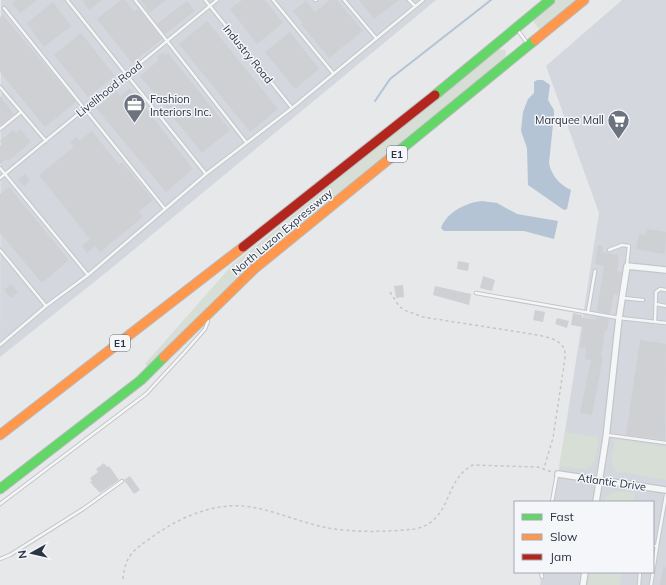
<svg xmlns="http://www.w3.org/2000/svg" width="666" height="585" font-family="Mulish,sans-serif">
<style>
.built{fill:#d4d7dd}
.green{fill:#d6ded6}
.water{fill:#b4c4d5}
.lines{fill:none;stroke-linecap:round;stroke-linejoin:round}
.stream{stroke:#b4c4d5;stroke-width:2}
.building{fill:#ced0d3}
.lane-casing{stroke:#c4c6c8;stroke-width:4.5}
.street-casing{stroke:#c4c6c8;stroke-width:8}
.fast-casing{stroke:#b8bbbf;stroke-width:11}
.slow-casing{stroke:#b8bbbf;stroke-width:11}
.jam-casing{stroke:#b8bbbf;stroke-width:11}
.path{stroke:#c5c6ca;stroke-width:1.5;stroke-dasharray:3 3;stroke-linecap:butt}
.lane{stroke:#f5f6f7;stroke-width:2.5}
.street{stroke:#f5f6f7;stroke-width:5.5}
.fast{stroke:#63d668;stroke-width:9}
.slow{stroke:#ff974d;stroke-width:9}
.jam{stroke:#b3261e;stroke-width:9}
.labels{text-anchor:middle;stroke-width:3;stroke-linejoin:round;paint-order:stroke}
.shield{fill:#f4f6f9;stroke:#676e7b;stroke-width:1}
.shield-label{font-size:10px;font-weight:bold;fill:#2b3445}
.street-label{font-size:11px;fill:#2b3445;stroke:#f4f6f9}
.poi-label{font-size:11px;fill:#2b3445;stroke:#f4f6f9;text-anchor:start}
</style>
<rect width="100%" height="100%" fill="#e6e8ea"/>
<!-- built -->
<path class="built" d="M1,0H436L108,271L0,357Z
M622,0H666V585H540L542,572H653V502H554L599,213L546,66Z"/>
<!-- green -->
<path class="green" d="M557,0H576L540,30L533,21Z
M497,49L506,50L505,60L254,263L214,300L149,368L145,364L233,264Z
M565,432L599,437C593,471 595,472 559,466Z
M615,439L666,447V480L616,471L611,462Z
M619,491L635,493L633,502H602L608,495Z
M591,572H622L620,585H588Z"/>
<!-- water -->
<path class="water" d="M537,80H543L550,85L548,100L554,110V115L549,163C551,175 560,185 571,190L567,209L564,210L528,185L527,148L521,131L523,112L528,99L534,93V82Z
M482,201L497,203L517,214L558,221L554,239L524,231H444L441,228C447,212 465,203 482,201Z"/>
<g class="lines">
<!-- stream -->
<path class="stream" d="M375,101L390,79L491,0"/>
</g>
<!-- building -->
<path class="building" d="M16,0H37L20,13L12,3Z
M82,0H102L89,10Z
M121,0H125L134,12L138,9L162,39L132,63L97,19Z
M141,0H166L149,13Z
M242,0H265L283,23L257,44L230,9Z
M330,0H337L363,31L329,58L301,24L303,23L293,11L306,1L315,12Z
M359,0H399L374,19Z
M187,1L195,11L165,34L157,24Z
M53,2L71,26L44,47L27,23Z
M3,15L76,102L45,127L0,72V17Z
M207,21L278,109L250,132L179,44Z
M290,32L319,69L295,89L265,52Z
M81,33L115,76L88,97L54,55Z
M163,52L165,55L168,53L230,130L202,153L140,76L159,60L157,57Z
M130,88L193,169L166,192L96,108L117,91L120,96Z
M0,96L14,114L0,125Z
M20,129L31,142L8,161L6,159L0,164V146L2,144L0,141L13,130L16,133Z
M92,131L119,165L122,162L153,200L139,211L143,217L100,252L95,246L87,253L82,246L90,239L39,175L74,147L70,142L76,137L79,141Z
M25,174L30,181L24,186L18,179Z
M9,187L69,260L42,283L0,233V194Z
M647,229L666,232L665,254L636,249L639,234L646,235Z
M598,245L603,246L602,252L619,255L617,271L622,272L618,295L614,294L610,314L597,311L604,266L595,264Z
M458,261L469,263L468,271L457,269Z
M483,276L495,280L492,291L480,288Z
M11,284L18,292L11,298L4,290Z
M403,285L404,297L396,298L394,286Z
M435,286L471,294L469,305L433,295Z
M535,310L545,312L543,322L533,320Z
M573,313L582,315V318L596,320V317L609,319L607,331L605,330L601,357H603L592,415L580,413L591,360L585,359L586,348L580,347L583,327L571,325Z
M557,318L569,321L567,328L555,324Z
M640,340L666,344L665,440L626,435Z
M104,463L107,467L109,466L119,480L100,493L90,482L92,481L90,478L98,472L96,469Z
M130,476L140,490L134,494L124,480Z
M663,567L666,568V585H660Z"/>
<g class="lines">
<defs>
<path id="lane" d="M67,0L206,174
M135,0L246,142
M205,0L292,108
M273,0L333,73
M315,0H316
M344,0L376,38
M409,0L415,6
M4,8L165,209
M517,29L527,43
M0,87L46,141
M0,129L21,112
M0,168L88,275
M0,178L217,0
M0,250L46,306L88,275L206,174L292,108L423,0
M609,250L622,245L629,246L627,265
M476,293L619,318L666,323
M623,298L643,300
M656,304L666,306
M588,312L595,271
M655,322L656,292L660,289L666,290
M0,345L46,306
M607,435L666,443
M552,502L557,474
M0,504L146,394L184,353L205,329L208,321
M653,546H657L666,495
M0,559L10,555L83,509L122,481
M541,572L542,577
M653,572L657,546
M639,585L640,572
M651,585L653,572"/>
<path id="street" d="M558,474L666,490
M596,502L606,438L619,318L627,266L666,270
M583,585L585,572"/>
<path id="fast" d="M435,95L550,0
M394,155L535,40
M0,489L141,380L164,357"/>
<path id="slow" d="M535,40L584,0
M164,357L254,269L394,155
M0,435L243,247"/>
<path id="jam" d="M243,247L435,95"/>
</defs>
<!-- lane casing -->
<use href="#lane" class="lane-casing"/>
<!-- street casing -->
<use href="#street" class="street-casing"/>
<!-- fast casing -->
<use href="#fast" class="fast-casing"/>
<!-- slow casing -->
<use href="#slow" class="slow-casing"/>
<!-- jam casing -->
<use href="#jam" class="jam-casing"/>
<!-- path -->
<path class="path" d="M390,292L399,306L404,310L423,317L538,335C551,338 567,341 565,358L553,438L544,468
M123,579C125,555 134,550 152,537C180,517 216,501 251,507C276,511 299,522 324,527C351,533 387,532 415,529C454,520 442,481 473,465L538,467L552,472"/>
<!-- lane -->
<use href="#lane" class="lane"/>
<!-- street -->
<use href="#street" class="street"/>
<!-- fast -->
<use href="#fast" class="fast"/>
<!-- slow -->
<use href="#slow" class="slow"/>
<!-- jam -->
<use href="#jam" class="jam"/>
</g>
<!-- icons -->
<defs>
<symbol id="office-pin" viewBox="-11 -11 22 30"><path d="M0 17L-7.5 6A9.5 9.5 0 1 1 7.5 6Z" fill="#6c737f" stroke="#f4f6f9"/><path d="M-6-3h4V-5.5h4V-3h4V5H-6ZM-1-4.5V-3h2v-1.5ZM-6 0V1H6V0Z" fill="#fff"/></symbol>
<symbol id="supermarket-pin" viewBox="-11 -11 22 30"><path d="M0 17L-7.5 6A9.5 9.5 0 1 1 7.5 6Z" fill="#6c737f" stroke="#f4f6f9"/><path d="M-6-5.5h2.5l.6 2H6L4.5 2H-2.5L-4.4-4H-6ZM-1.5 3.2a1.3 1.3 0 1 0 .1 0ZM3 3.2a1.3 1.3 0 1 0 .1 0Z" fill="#fff"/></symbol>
</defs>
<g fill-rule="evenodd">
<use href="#office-pin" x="122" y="92" width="25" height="34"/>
<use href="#supermarket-pin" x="606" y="108" width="25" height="34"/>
</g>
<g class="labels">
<!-- shield labels -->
<g class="shield">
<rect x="387" y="146" width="20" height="16" rx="3"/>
<rect x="110" y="335" width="20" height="16" rx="3"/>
</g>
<g class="shield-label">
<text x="397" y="158">E1</text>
<text x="120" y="347">E1</text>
</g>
<!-- street labels -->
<g class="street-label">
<text transform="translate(248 54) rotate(51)" y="4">Industry Road</text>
<text transform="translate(109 89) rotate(-39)" y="4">Livelihood Road</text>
<text transform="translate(282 232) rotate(-40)" y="4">North Luzon Expressway</text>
<text transform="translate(612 482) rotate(8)" y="4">Atlantic Drive</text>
</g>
<!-- poi labels -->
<g class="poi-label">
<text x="150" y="103">Fashion<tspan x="150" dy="13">Interiors Inc.</tspan></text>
<text x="604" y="124" text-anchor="end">Marquee Mall</text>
</g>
</g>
<!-- legend -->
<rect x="514" y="501" width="140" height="72" fill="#f4f6f9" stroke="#a4a8b1"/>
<rect x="522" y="514" width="20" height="6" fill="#63d668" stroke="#a4a8b1"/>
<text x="550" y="521" font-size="12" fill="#2b3445">Fast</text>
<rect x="522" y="534" width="20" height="6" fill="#ff974d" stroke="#a4a8b1"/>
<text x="550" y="541" font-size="12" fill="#2b3445">Slow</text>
<rect x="522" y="554" width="20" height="6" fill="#b3261e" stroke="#a4a8b1"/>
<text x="550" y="561" font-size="12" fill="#2b3445">Jam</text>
<!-- north arrow -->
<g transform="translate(32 553) rotate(262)" stroke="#f4f6f9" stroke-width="3" paint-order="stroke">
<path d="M0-3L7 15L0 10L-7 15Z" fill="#2b3445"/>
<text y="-6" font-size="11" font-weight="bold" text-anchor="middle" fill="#2b3445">N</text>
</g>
</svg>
